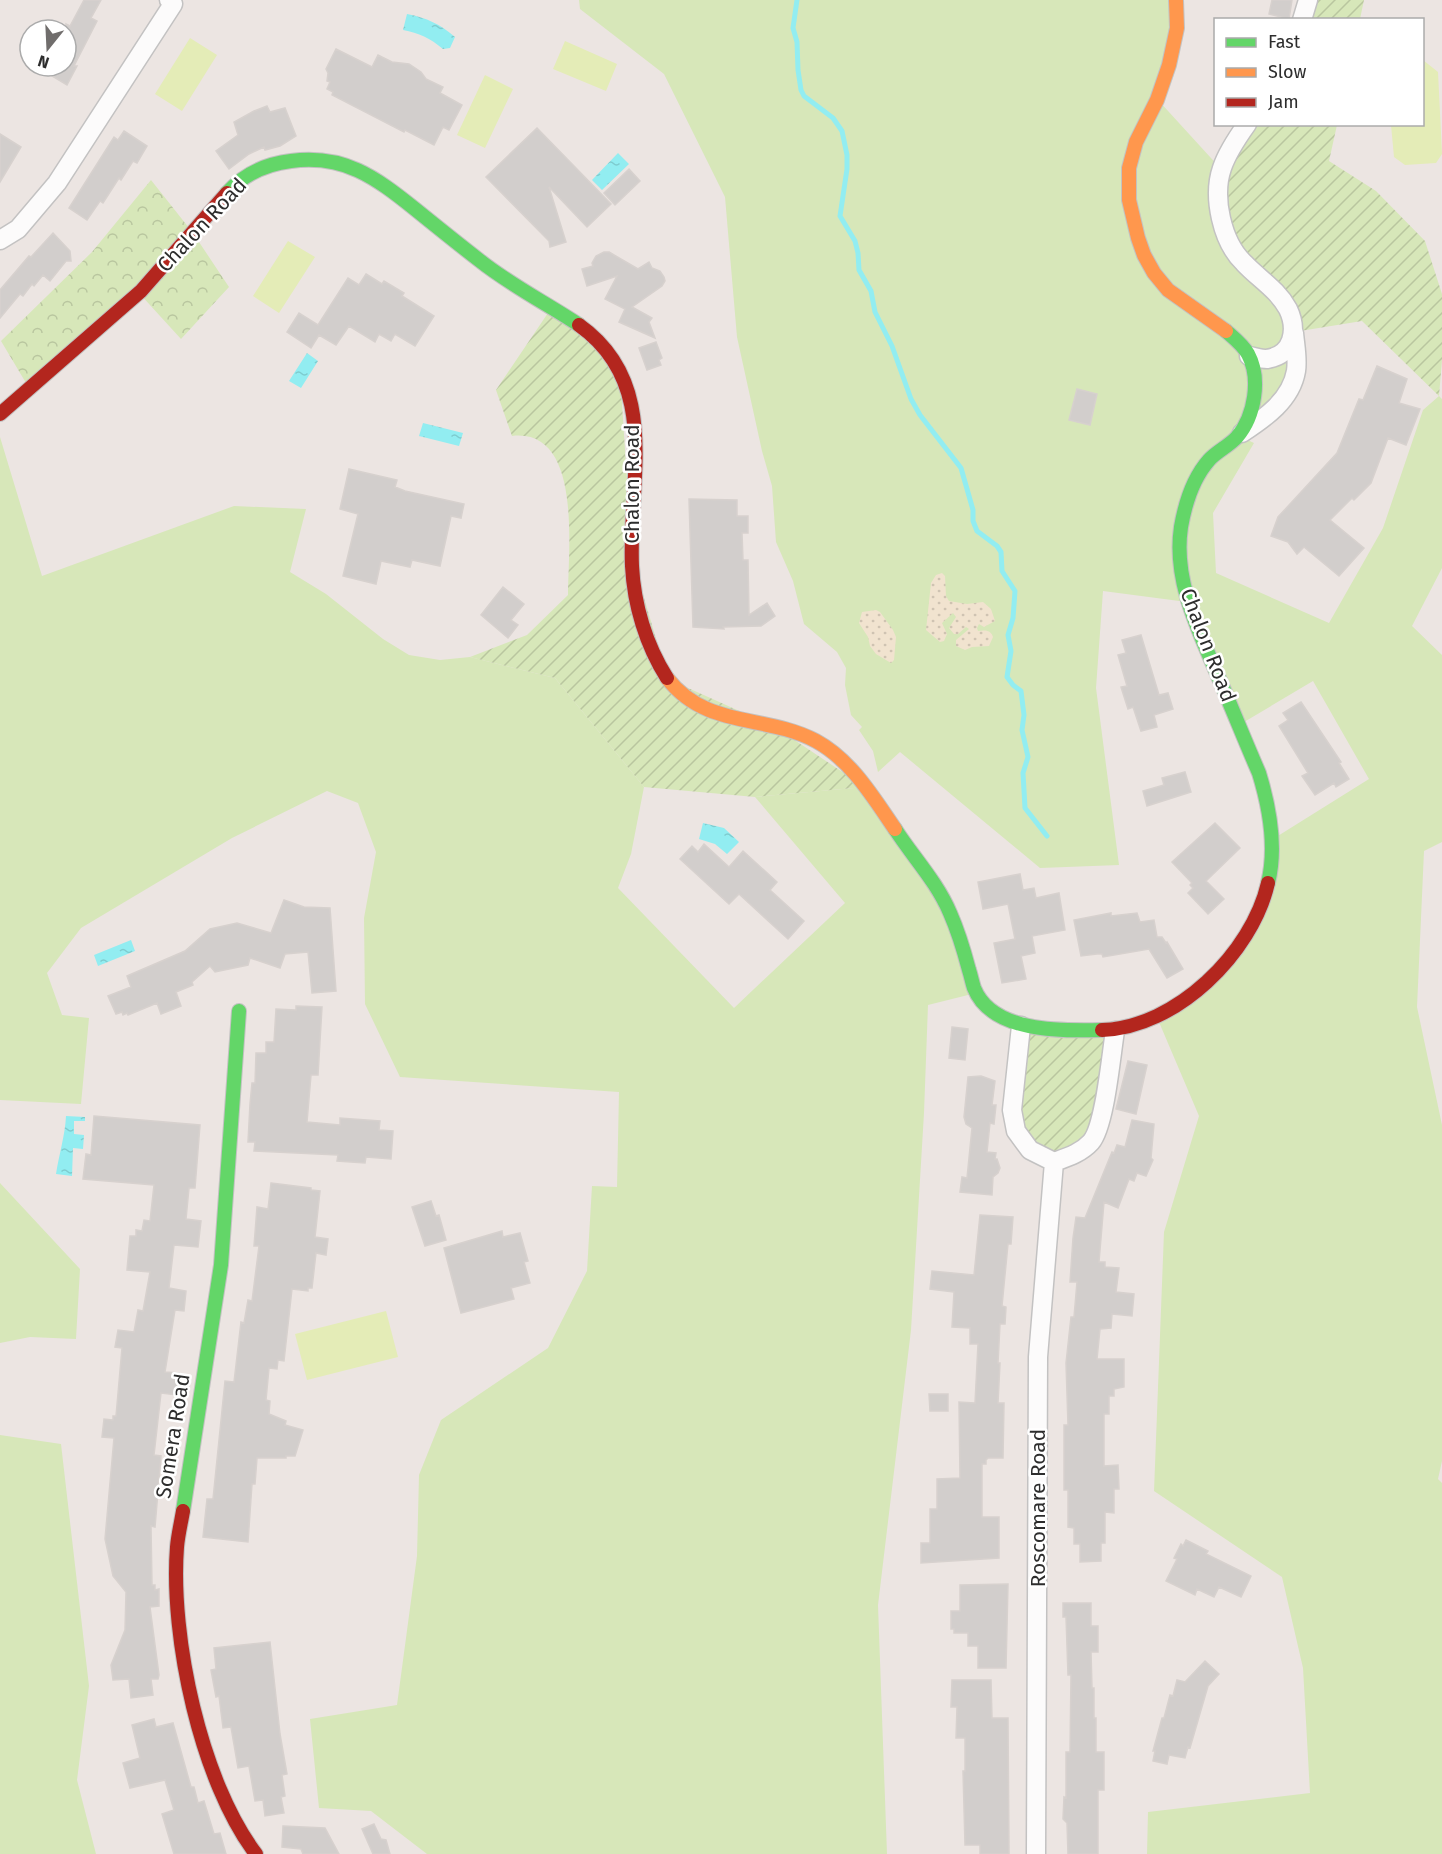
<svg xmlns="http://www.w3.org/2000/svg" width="1442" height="1854" font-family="'Fira Sans',sans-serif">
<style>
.grass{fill:#d7e7b9}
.forest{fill:url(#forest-crowns)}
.sand{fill:url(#sand-dots)}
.garden{fill:url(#garden-furrows)}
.pitch{fill:#e4ecb7}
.water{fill:url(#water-ripples)}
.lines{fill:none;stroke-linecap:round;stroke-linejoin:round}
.stream{stroke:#92edf1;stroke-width:5}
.building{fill:#d2cecc;stroke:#d7d1ce;stroke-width:1.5}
.street-casing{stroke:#c3c2c2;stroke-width:21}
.fast-casing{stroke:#c3c2c2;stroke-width:16}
.slow-casing{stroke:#c3c2c2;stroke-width:16}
.jam-casing{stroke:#c3c2c2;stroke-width:16}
.street{stroke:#fcfbfb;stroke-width:18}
.fast{stroke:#63d668;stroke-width:14}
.slow{stroke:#ff974d;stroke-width:14}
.jam{stroke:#b3261e;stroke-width:14}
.labels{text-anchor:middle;stroke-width:5;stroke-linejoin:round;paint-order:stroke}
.street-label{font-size:21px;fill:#2d2d2d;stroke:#fff}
</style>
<defs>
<pattern id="forest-crowns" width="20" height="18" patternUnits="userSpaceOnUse" patternTransform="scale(1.5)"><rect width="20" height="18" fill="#d7e7b9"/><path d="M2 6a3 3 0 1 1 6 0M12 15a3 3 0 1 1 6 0" fill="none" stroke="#b9c69f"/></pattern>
<pattern id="sand-dots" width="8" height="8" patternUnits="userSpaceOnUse" patternTransform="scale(1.5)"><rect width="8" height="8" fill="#f1e3cf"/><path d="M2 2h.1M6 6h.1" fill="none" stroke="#cfc3b2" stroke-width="1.8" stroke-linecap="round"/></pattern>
<pattern id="garden-furrows" width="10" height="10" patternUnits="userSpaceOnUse" patternTransform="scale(1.5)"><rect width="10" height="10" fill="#d7e7b9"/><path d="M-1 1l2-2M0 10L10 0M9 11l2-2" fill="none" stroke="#b9c69f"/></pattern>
<pattern id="water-ripples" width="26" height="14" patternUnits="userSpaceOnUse" patternTransform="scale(1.5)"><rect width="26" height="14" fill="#92edf1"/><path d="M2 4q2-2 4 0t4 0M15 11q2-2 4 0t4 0" fill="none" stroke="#7ecccf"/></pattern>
</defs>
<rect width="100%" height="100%" fill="#ece5e2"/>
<!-- grass -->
<path class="grass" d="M579,0H1176L1158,100L1221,169L1288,310L1291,386L1239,436L1254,443L1213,513L1216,573L1329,623L1383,528L1423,410L1439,396L1442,399V568L1412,626L1442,655V842L1424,851L1417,1007L1442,1125V1461L1438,1479L1442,1483V1854H1147L1148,1812L1310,1793L1303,1668L1282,1577L1154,1491L1164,1232L1199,1116L1156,1015L1243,941L1273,839L1369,779L1313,681L1239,725L1187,602L1103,591L1096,688L1119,865L1040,868L900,752L878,772L873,751L859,730L862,727L851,715L845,685L846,668L837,652L804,624L793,581L776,542L772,486L762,451L737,337L725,197L664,74L580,9Z
M0,437L42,576L234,506L306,509L290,572L326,594L383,639L409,655L440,660L470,657L555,678L644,787L631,854L618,888L734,1008L845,903L755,797L865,787L930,879L976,993L928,1005L924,1113L911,1330L878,1605L887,1854H427L371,1811L319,1808L310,1719L397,1705L417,1556L419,1475L441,1420L548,1348L587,1271L592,1186L617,1187L619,1092L400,1077L365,1004L364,918L376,852L358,803L327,791L232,838L81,928L47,973L62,1015L89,1018L81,1104L0,1100Z
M0,1183L80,1269L76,1339L30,1337L0,1343Z
M0,1435L61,1444L89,1686L77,1780L96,1854H0Z"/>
<!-- forest -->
<path class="forest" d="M151,180L193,233L229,287L181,339L139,293L29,388L1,341L92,252Z"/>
<!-- sand -->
<path class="sand" d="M942,573L945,576L946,596L949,601L967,604L983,602L991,609L995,621L984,627L979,624L977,628L978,631C985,630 991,630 993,637L989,646L972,647L965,650L956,646V640L969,629L966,627L958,634H954L949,628L956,617L953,613L942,623L947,634L944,641L940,642L926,630L931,583L936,575Z
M876,610L880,612L893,630L896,637L894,660L891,663L876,654L870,646L868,637L859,623L862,612Z"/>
<!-- garden -->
<path class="garden" d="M1308,0H1364L1360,19L1302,20Z
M1247,125H1337L1329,161L1376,191L1425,241L1442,294V360L1439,396L1362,321L1294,332L1220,213L1235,141Z
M552,307L620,373L632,557L668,679L775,727L865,787L755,797L644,787L555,678L470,657L527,635L568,595C568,550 583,428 512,436L496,390Z
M1021,1026L1115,1031L1093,1140L1054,1162L1016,1131Z"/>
<!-- pitch -->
<path class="pitch" d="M190,38L217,55L182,111L155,94Z
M565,41L617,64L606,91L553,69Z
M1423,60L1438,72L1442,154L1436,163L1405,165L1394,157L1391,125L1422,124Z
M485,75L513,89L485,148L457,135Z
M288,241L315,257L279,313L253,296Z
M386,1311L398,1357L307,1380L295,1334Z"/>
<!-- water -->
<path class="water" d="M407,14C427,18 440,24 455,37L450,48L443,49C430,38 419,33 403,30Z
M618,153L629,164L602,190L592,180Z
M307,353L318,361L301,388L289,381Z
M423,423L463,433L459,446L419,436Z
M703,823L724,828L739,842L727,854L715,844L699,839Z
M131,940L135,951L98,966L94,955Z
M66,1116L85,1117V1121H74V1134L84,1135L83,1149L73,1148L72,1176L56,1174C59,1154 65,1136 66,1116Z"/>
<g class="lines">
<!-- stream -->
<path class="stream" d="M797,0L793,28L797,42L798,70L801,90L804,96L833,118L842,131L847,155V169L840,216L855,241L858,253L859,270L871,291L875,312L892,346L911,399L920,415L961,468L973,510V521L977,531L997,546L1001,552L1002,571L1015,591L1013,618L1008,635L1011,651L1007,677L1013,685L1021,691L1024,715L1022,730L1028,757L1023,773L1025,808L1047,836"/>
</g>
<!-- building -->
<path class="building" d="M84,0H101L91,18L97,21L74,66H77L67,85L52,76L57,66H66V24L70,26Z
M1272,0H1292L1289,19L1269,14Z
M336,49L372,67L378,55L392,62L409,64L421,72L426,79L443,87L440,93L462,105L449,130L443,127L434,145L405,130L404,132L332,95L333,92L327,89L330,82L327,81L328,73L326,69Z
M267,106L270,112L285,108L296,136L280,146L265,150L264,147L249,154L229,169L216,151L238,135L234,122L254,111Z
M537,128L611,204L587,227L549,187L566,242L550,247L549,241L486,177Z
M124,131L147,146L137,163L133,161L121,180L119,178L103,203L100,201L87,220L69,208L114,137L118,140Z
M0,134L21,147L0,182Z
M629,169L640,181L615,205L604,193Z
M53,233L70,251L71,261H66L50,281L43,275L34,286L32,284L23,296L20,294L0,318V290L29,256L31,257Z
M609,252L638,269L649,262L652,268L660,271L664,277L665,281L662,286L632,307L652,318L649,322L655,338L619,322L625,309L605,299L617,276L587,286L582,269L593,266L592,263L596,256L604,252Z
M366,274L382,284L384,281L404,293L402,296L434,316L415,346L395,334L391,341L379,334L375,342L349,326L336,345L319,335L311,348L287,332L299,313L318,325L348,278L359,285Z
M656,342L662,358L659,360L661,365L647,370L639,348Z
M1377,366L1407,379L1399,403L1420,409L1406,445L1388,438L1371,483L1354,500L1352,498L1330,520L1364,548L1339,576L1304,547L1297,554L1288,542L1271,536L1278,517L1337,453L1359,399L1363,400Z
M1077,389L1097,394L1090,425L1069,420Z
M349,469L397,480L395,487L405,491L464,504L461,518L451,516L440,566L412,560L410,567L381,561L376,584L343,576L358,514L340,509Z
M689,499L737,500V516H748V533H742L743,560H748L749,615L767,603L775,616L761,626L723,627L724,629L693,627Z
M503,587L524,604L511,620L518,625L508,638L481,615Z
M1141,635L1159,695L1168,693L1173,709L1154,715L1157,727L1141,731L1133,707L1128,709L1121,687L1127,686L1118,655L1126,653L1122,640Z
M1301,702L1341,762L1339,763L1349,779L1336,787L1334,783L1315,795L1302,776L1308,773L1279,726L1288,720L1283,713Z
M1185,772L1191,792L1147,806L1143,791L1164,785L1162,778Z
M1215,823L1240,848L1206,881L1224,899L1208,914L1188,893L1193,888L1190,885L1192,883L1172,862Z
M704,844L729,867L743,851L777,882L770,890L804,921L788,939L739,894L729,904L680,859L692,846L698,852Z
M1020,874L1023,890L1034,888L1036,898L1059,893L1065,930L1032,936L1035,953L1021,956L1026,979L1002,983L994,943L1015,939L1008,904L983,909L978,882Z
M284,900L304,907L330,908L336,991L312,993L308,952L285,954L280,968L250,958L248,965L215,972L210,966L192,982L193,985L176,992L181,1006L161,1014L157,1003L128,1015L127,1013L123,1015L122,1012L116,1014L108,996L131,987L127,976L185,951L210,929L237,923L271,933Z
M1111,913V916L1137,913L1140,922L1154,920L1157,937H1162L1166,943L1167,942L1183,969L1167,978L1149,949L1103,957L1102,954H1097L1081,956L1074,920Z
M296,1006L322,1007L318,1075H311L307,1122L340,1125V1118L380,1121L379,1130L393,1131L391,1159L366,1157L365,1163L337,1161L338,1155L254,1151L255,1142H248L250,1104L252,1083H255L256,1053H266V1042H274L276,1009L296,1010Z
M952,1027L968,1029L965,1060L949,1058Z
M1128,1061L1147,1065L1136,1114L1116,1109Z
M981,1076L995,1081L992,1105H996L994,1124L990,1123L987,1152L996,1153L995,1159H997L1000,1168L998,1173L993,1177L992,1195L960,1192L962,1177L967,1178L972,1128L966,1124L964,1117L968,1077Z
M94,1116L200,1125L195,1188H189L186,1219L201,1221L198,1247L174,1245L169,1288L186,1291L184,1311L175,1310L165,1372L179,1373L177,1395L161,1393L154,1455L161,1456L155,1527L151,1526L152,1585H155V1590L159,1589V1606L150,1607L159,1675L158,1679H151L153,1695L131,1698L129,1679L113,1680L111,1665L125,1630L126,1592L113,1576L105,1539L114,1438L102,1437L104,1419L113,1420V1416H116L122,1348L115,1347L118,1330L134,1332L138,1310L143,1311L150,1272L127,1270L130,1236H136V1230L142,1231L144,1220L150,1221L154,1185L83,1179L86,1154L91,1155Z
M1132,1120L1154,1124L1151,1158L1153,1160L1146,1176L1137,1173L1134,1181L1129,1179L1118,1208L1104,1202L1099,1262H1105V1267L1119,1268L1116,1292L1134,1294L1132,1316L1112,1314L1111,1328L1100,1329L1097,1359H1124V1387L1114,1389V1396H1109V1414H1104V1466L1118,1465L1119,1489H1114V1513L1105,1512V1543H1101V1561L1080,1562V1544H1074V1528L1068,1527V1490H1064V1425H1068L1066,1363L1071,1317H1074L1077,1282H1070L1073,1238L1076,1217L1085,1218L1112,1152L1114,1153L1117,1145L1125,1147Z
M271,1183L311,1188V1190L320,1191L315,1237L328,1239L326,1255L316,1253L312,1288H308V1291L292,1289L284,1361L278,1360L277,1369L269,1368L266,1400L270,1401L269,1414L286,1421L285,1425L303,1430L295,1456H286V1458H257L255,1484H252L248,1542L203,1537L207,1499H213L225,1381L234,1382L241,1322L244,1323L248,1300L252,1301L259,1246H254L257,1207L268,1209Z
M431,1201L436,1216L439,1215L446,1240L425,1246L412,1207Z
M980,1215L1013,1217L1011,1244H1008L1002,1306L1006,1307L1005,1324H1000L998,1363H1000L998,1403H1004L1003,1458H988L986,1460V1464H982V1517H999V1558L921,1563V1543H930V1509H937V1479L960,1478L959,1402L975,1403L978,1344H970V1328L952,1327L954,1292L930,1289L932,1271L974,1275Z
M502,1231L503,1237L520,1233L528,1261L524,1262L530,1283L511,1288L514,1299L461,1313L444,1248Z
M929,1394H948V1411H930Z
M1186,1540L1208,1551L1206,1554L1251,1576L1241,1597L1219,1587L1214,1597L1197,1589L1195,1595L1166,1581L1177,1559L1174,1558L1181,1544L1183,1546Z
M1008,1584L1006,1668H978V1646H968V1633H954V1629H951V1611H960V1585Z
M1063,1603H1091V1626H1098V1652H1091L1092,1688H1094V1718H1096V1752H1104V1790H1098V1854H1068L1067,1823L1063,1819L1064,1797L1066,1798V1752H1070L1071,1675H1068L1066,1617H1063Z
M270,1642L280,1734L287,1774L282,1775L285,1796L281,1797L284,1813L265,1816L263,1800L255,1801L249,1766L238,1768L231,1727L223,1728L219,1696L216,1697L211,1670L216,1669L214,1648Z
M1205,1661L1219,1674L1208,1686L1190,1748L1188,1747L1185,1758L1169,1755L1167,1764L1153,1761L1155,1751H1153L1162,1718H1164L1170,1695L1173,1696L1177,1680L1185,1682Z
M952,1680H991L992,1718H1008L1009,1854H980V1845H965L963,1771H965V1738H956L957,1707H951Z
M154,1719L156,1727L173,1723L191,1787H194L198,1803L204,1801L214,1834L220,1833L226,1854H174L162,1814L174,1810L165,1780L130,1788L123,1763L140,1758L132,1725Z
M374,1824L381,1839L386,1840L390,1854H373L362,1829Z
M283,1826L325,1828L339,1854H303L301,1849L282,1847Z"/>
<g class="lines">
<defs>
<path id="street" d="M1302,20L1308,0
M1247,124C1237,138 1227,153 1222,168C1212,197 1222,242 1244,263C1259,279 1277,289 1288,309C1298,330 1293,355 1267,359C1261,359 1255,357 1249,356
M0,240L18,229L57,183L173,4L169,0
M1242,433C1265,418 1291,400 1296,371C1298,359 1295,345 1294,333
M1021,1026L1012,1110L1016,1131L1030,1150L1054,1162C1068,1157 1081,1153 1091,1142C1105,1126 1111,1055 1115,1031
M1036,1854L1038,1357L1054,1162"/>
<path id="fast" d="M227,193C244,174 266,164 291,161C344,154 375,177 415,209C436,226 457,243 479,260C510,285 546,303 579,325
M1226,331C1234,338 1243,345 1248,354C1261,378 1255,416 1237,437C1229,446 1217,451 1209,460C1193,478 1185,504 1181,527C1173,580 1198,629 1218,676C1232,708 1245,741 1259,773C1270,809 1277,847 1268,883
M895,829C913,857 937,882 950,913C958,931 964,951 969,970C971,976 972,982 974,988C992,1033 1062,1031 1102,1030
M183,1511L221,1265L239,1011"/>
<path id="slow" d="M1176,0L1177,28L1169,65L1157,100L1136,142L1129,168V200L1138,238L1144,255L1154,273L1168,290L1226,331
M667,678C706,729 765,714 816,741C851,760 873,797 895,829"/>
<path id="jam" d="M579,325C662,384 628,481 632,566C634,605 646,645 667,678
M0,414L141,291L227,193
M1102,1030C1176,1028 1252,953 1268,883
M183,1511C181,1523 178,1535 177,1547C170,1637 201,1782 256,1854"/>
</defs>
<!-- street casing -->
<use href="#street" class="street-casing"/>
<!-- fast casing -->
<use href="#fast" class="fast-casing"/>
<!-- slow casing -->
<use href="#slow" class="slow-casing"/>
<!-- jam casing -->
<use href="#jam" class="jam-casing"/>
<!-- street -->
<use href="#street" class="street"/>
<!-- fast -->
<use href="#fast" class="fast"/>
<!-- slow -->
<use href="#slow" class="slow"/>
<!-- jam -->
<use href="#jam" class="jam"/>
</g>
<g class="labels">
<!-- street labels -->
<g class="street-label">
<text transform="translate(202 225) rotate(-47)" y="7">Chalon Road</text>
<text transform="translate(632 484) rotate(-90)" y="7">Chalon Road</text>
<text transform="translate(1208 645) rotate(69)" y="7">Chalon Road</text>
<text transform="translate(173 1436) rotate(-81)" y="7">Somera Road</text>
<text transform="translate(1038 1508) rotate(-90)" y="7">Roscomare Road</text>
</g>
</g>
<!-- legend -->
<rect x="1214" y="18" width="210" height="108" fill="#ffffff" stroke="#ababab" stroke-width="1.5"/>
<rect x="1226" y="38" width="30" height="9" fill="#63d668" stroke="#ababab" stroke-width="1.5"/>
<text x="1268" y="48" font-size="18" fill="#2d2d2d">Fast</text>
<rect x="1226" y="68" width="30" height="9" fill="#ff974d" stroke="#ababab" stroke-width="1.5"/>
<text x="1268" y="78" font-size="18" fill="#2d2d2d">Slow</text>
<rect x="1226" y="98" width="30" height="9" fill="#b3261e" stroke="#ababab" stroke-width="1.5"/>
<text x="1268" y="108" font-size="18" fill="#2d2d2d">Jam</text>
<!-- north arrow -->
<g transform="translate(48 48) rotate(198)"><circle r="28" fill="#ffffff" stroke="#ababab" stroke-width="1.5"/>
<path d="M0-4.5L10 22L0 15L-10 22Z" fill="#706d6c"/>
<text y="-9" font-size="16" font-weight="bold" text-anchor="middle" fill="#2d2d2d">N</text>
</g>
</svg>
